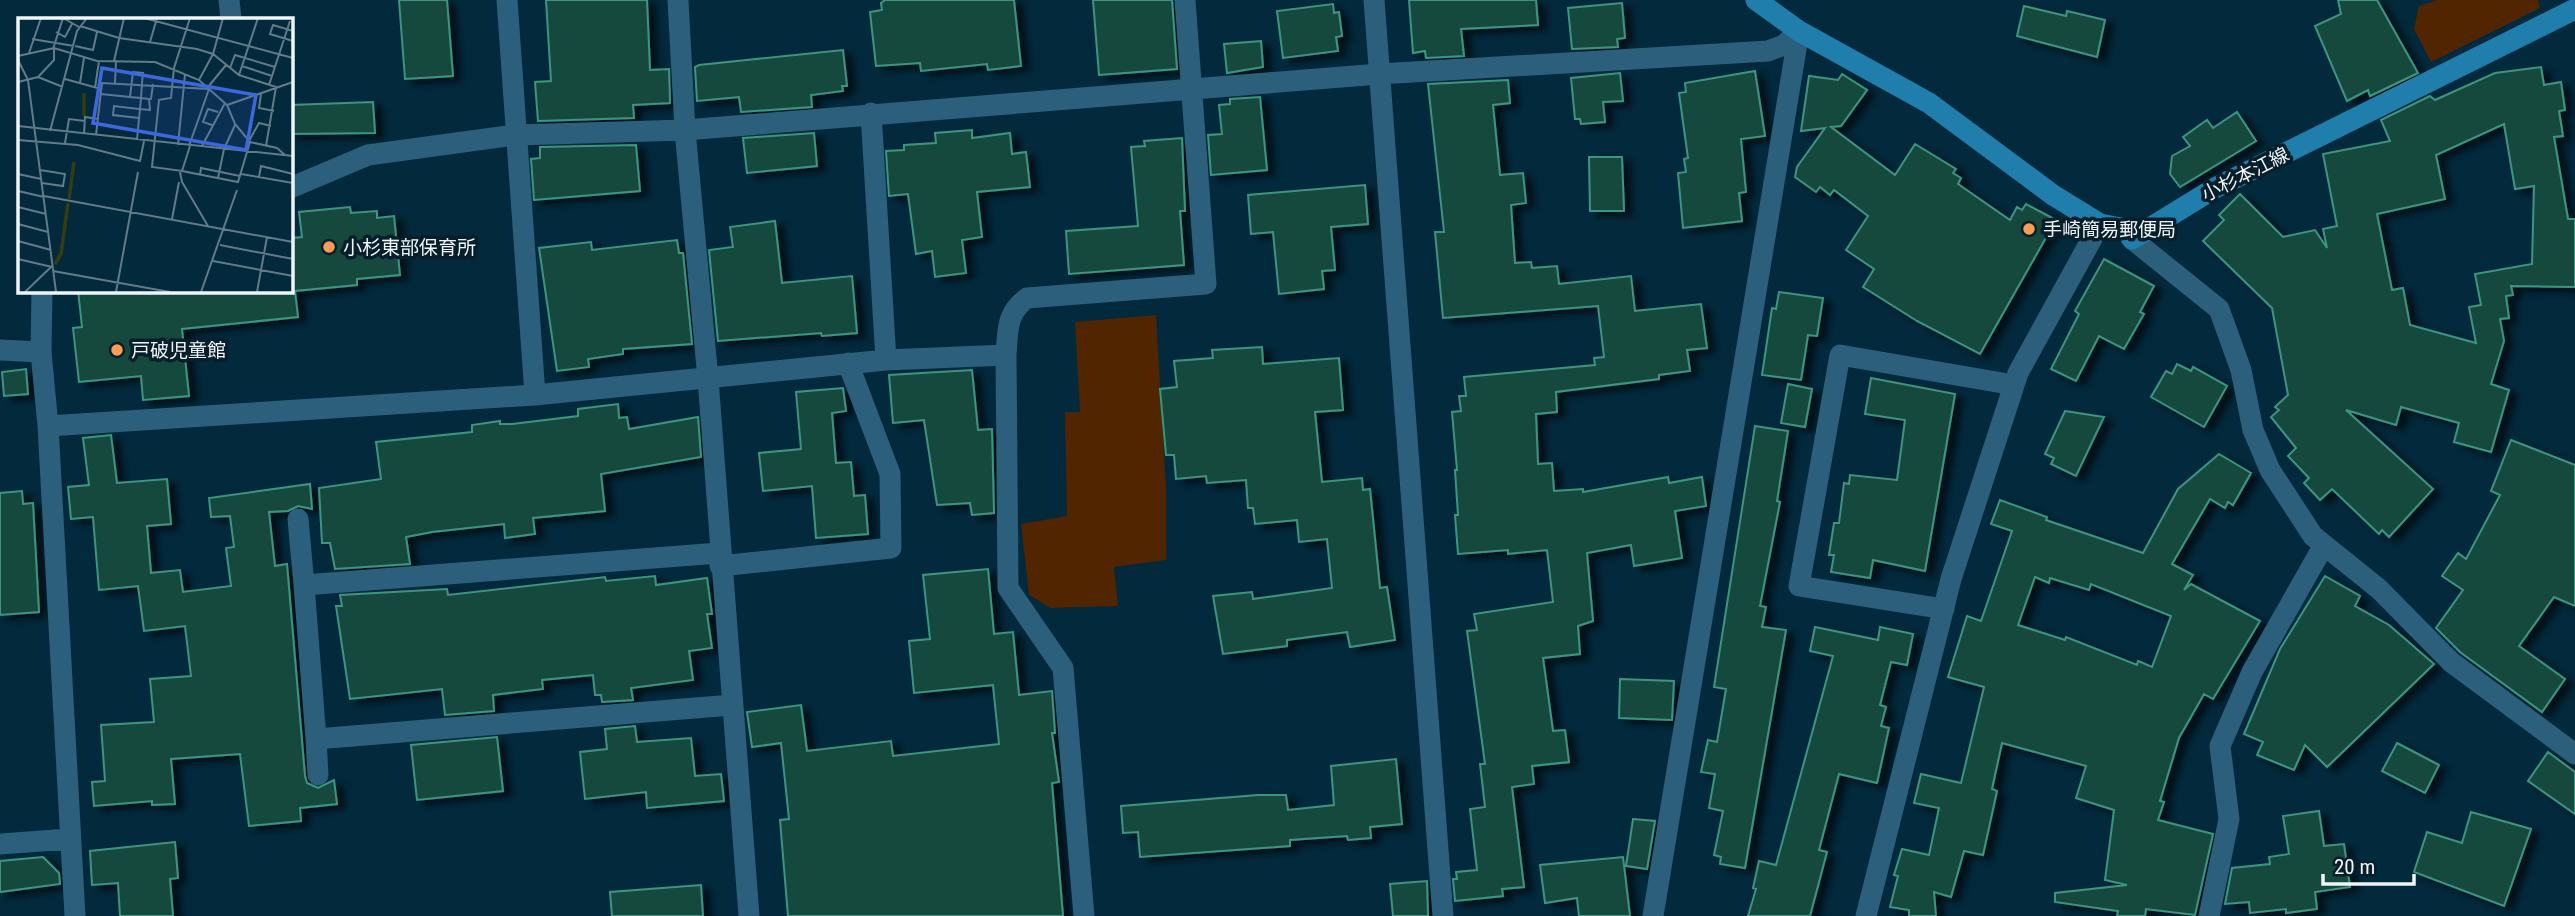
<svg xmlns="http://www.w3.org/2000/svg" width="2575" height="916" font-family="'Roboto Condensed','Noto Sans JP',sans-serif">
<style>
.green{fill:#512500}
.building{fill:#18483d;stroke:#3b9581;stroke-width:2;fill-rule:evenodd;filter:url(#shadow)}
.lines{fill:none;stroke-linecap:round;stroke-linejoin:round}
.street{stroke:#2b5f7b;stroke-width:21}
.secondary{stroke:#1f7eac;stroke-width:21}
.poi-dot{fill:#fd9d55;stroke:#081f2b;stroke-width:2.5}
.labels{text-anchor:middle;stroke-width:7;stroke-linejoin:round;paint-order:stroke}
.street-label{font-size:19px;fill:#eff5fa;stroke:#081f2b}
.poi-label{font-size:19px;fill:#eff5fa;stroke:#081f2b;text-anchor:start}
.inset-river{fill:none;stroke:#373c10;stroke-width:3.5}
.inset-road{fill:none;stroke:#617b88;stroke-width:2}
.view{fill:#3c67dd;fill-opacity:0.15;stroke:#3c67dd;stroke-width:3.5}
.inset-edge{fill:none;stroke:#eff5fa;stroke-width:3.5}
</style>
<defs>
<filter id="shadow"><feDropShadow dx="8" dy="4.5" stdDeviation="3.5" flood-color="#0009"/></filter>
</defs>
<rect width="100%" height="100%" fill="#02293c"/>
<!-- green -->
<path class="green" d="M2437,0H2538L2540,8L2431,62L2414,29L2419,6Z
M1156,315L1166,489V560L1114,567L1118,606L1051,608L1029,595L1021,524L1067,516L1065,412H1080L1075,322Z"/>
<!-- building -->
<path class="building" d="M399,0H447L453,76L405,79Z
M546,0H647L650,70L669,69L670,103L633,105L634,118L538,121L535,82L551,81Z
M885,0H1014L1021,66L988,70L987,64L921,71L920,63L876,66L870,12L882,10L881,3Z
M1093,0H1172L1177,69L1099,75Z
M1409,0H1536L1538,25L1461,29L1464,56L1426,58L1425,51L1413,53Z
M2338,0H2377L2418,73L2370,96L2368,90L2347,101L2315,26L2341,14Z
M1622,3L1625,38L1617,39L1618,47L1572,49L1568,8Z
M1333,4L1334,13L1339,12L1342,36L1336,37L1338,51L1283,58L1277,11Z
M2024,6L2066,16L2067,11L2105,20L2097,57L2017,36Z
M1261,41L1263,67L1227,73L1224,44Z
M843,50L847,86H842L843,91L811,95L812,107L741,112L739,97L697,101L695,67L699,65Z
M2541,67L2544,85L2561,82L2565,110L2559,111L2563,136L2554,137L2568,219H2575V287L2511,286L2513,295L2506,296L2509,318L2500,319L2504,341L2491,384L2509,390L2491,452L2454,442L2459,423L2401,407L2396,425L2346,410L2433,489L2389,537L2382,530L2379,534L2332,489L2320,500L2304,483L2309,478L2288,456L2296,448L2271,417L2279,410L2275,407L2288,395L2272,308L2203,241L2224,220L2219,215L2240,194L2283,237L2315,230L2327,248L2323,229L2337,226L2323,154L2390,141L2381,120L2430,96L2435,100L2495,73ZM2504,124L2515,189L2534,186L2532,264L2475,274L2481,305L2469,307L2476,343L2410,325L2403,288L2392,290L2377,214L2445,199L2436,155Z
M1755,71L1765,136L1741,139L1746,192L1739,193L1742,221L1683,228L1678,173L1686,172L1684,159L1688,158L1679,93L1686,92L1685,83Z
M1620,73L1623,101L1603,102L1605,122L1581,124L1580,119H1575L1571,78Z
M1842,74L1867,90L1841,126L1831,127L1895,175L1915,144L1956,169L1953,173L1961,178L1958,184L2010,220L2017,207L2022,210L2026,204L2056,220L1980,354L1917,321L1863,287L1874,269L1846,250L1868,216L1834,190L1830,195L1820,187L1816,192L1795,177L1797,167L1825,128L1801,131L1809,76L1838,80Z
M1508,80L1510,103L1493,105L1500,175L1523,173L1526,203L1511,205L1515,263L1531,262L1532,268L1557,266L1559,284L1631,276L1635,311L1701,304L1707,348L1687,350L1690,371L1659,375V379L1556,392L1557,412L1536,414L1538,464L1552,463L1554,491L1583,489V492L1668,477L1669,483L1702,477L1706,506L1675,511L1682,558L1634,566L1631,545L1587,553L1593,621L1578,626L1580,654L1543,658L1553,731L1565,730L1569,762L1532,766L1534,784L1512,787L1524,887L1502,889L1503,896L1455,901L1453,879H1457L1456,872L1477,870L1470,809L1485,807L1480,764H1485L1467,631L1477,630L1474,614L1553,602L1547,550L1508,554V550L1458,554L1455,515H1458L1455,470H1457L1452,412L1461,411L1459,396H1466L1464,377L1595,365L1594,358L1604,357L1598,306L1443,318L1435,232H1444L1428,84Z
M1260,97L1267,170L1211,175L1208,135L1222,134L1219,105L1230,104V99Z
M373,102L375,133L290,134V105Z
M2237,112L2256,141L2180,187L2170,174L2172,156L2190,146L2183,137L2207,120L2213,128Z
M972,130V138L1010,133L1012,154L1026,152L1030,187L977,192L982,237L962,240L966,273L935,277L932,251L916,254L908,194L889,196L886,151L904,150V145L936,143L935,133Z
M814,133L817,166L747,173L743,138Z
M1182,138L1185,211H1180L1184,265L1069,274L1066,231L1138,226L1131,147L1145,146L1144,141Z
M636,145L640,191L534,200L531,159L540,158V147Z
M1589,157H1622L1624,211H1590Z
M1365,185L1368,224L1331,227L1335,270L1322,271L1324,289L1279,294L1273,232L1251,234L1248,195Z
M350,207L351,213L377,211V218L394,216L400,275L357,279V285L295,291L298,317L182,329L189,396L143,400L141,376L79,382L73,328L82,327L78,290H290V238L302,237L299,212Z
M775,221L782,283L852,276L857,333L822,336L821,333L718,341L709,250L733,247L730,227Z
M677,240L679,253H683L692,344L623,349V354L588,359L589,367L557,371L539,248L591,242L592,250Z
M2104,259L2154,286L2140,312L2144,314L2124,349L2099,336L2076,381L2051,369L2079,314L2075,311Z
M1779,292L1823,298L1817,336L1808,335L1801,380L1762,375L1772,308L1776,309Z
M1262,347L1263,364L1339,358L1343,410L1315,412L1322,482L1362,478L1363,490L1370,489L1380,588L1387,587L1395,640L1350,647L1347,632L1287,640V646L1223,654L1213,596L1252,592L1253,599L1332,588L1327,539L1299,542L1297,520L1255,524L1253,508H1248L1246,480L1207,483L1206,476L1176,479L1174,455H1166L1160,389L1177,387L1174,361L1213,358L1212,350Z
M2177,364L2191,371L2193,367L2227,386L2204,427L2151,397L2166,371L2172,374Z
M26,369L28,394L4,396L2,372Z
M972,370L978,430L992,429L994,513L972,515L970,503L937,505L924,420L893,423L889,375Z
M1871,378L1955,394L1925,571L1873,560L1870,578L1831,572L1834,555H1829L1834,523H1839L1844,483L1849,484L1850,475L1897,480L1905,420L1865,414Z
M1788,384L1812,389L1805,427L1781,423Z
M843,388L846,411L832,413L836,463L851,462L854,496L865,495L868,534L816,538L812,486L763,491L759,453L801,449L796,392Z
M618,404L619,418L627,417L629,429L698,417L701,457L601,474L605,511L533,518L535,534L505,538L504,524L432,532L406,537L410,564L335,569L330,543H322L319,488L381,479L376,442L472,432V425L500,421V424H512L578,416V409Z
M2065,411L2104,417L2076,476L2051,464L2054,458L2045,454Z
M1755,426L1788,431L1777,501L1780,502L1760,606L1766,607L1762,627L1786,630L1745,868L1720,864L1721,857L1714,855L1723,811L1709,808L1715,774L1701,772L1708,740L1717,742L1726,689L1714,687Z
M111,435L117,483L167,479L171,524L147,526L151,573L180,570L183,592L231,586L226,548L234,547L230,516L211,517L209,498L310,484L312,509L298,506L288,511L269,512L275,566L287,564L305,776L307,783L318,788L334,780L337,804L300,808L301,821L249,826L240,754L171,759L175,804L152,805V801L94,806L92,782L105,781L101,725L154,722L150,679L191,676L185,626L144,631L138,586L99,590L93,517L71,519L68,487L89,485L83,438Z
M2511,440L2575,465V606L2554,597L2519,646L2565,679L2542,712L2460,652L2436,628L2463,590L2442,576L2458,553L2466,559L2500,495L2491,491Z
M2219,454L2251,473L2233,505L2228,502L2225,508L2210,499L2172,564L2193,575L2184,590L2191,584L2260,621L2213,699L2204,694L2179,738L2160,801L2164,802L2158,820L2213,834L2195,915L2146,909L2145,916H2117L2118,911L2055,902V893L2127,885L2105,880L2114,810L2076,798L2086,766L2002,743L1992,789L1997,791L1983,855L1964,851L1951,897L1934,892L1936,916H1909V910L1890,907L1898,876L1894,875L1902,849L1929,855L1939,808L1914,803L1921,774L1961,783L1984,687L1948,677L1967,616L1981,621L2012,531L1991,524L2000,500L2047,517L2046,520L2143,553L2178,489ZM2035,577L2049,583L2050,578L2089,590L2091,584L2171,616L2152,667L2138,661L2137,665L2066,637L2065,640L2018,625Z
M22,491L23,504L33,503L39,612L0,615V493Z
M988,569L994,634L1013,632L1019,695L1052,691L1055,733H1052L1059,782L1052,783L1063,916H788L780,820L789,819L781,743L752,747L747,712L801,705L807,751L891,741L893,756L999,744L993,685L914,693L909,641L930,639L923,575Z
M655,576L656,585L707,578L712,614H707L712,648L689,651L693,680L631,688L633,700L602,702L601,695H595L593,675L542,680L543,689L493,695L494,711L445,715L442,689L350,699L336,606H342L340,595L447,589L448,595L605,577L606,581Z
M2325,576L2360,596L2355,606L2389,625L2434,664L2327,767L2305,745L2294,770L2257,755L2263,742L2244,734L2280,649Z
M1815,627L1878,640L1880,627L1913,634L1907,665L1891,662L1880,705L1886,707L1881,726L1889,728L1877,783L1839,774L1819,850L1827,852L1810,916H1748L1756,889L1753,888L1759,861L1776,865L1833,656L1810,651Z
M1620,679L1674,681L1672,720L1619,718Z
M635,726L637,742L691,738L695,776L721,774L724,801L647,808L646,792L585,799L580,752L607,749L605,729Z
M497,737L503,791L417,800L411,745Z
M2397,743L2439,765L2425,793L2382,771Z
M2548,752L2575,772V814L2528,781Z
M1396,759L1402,824L1370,827L1371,838L1348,840L1347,836L1290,840V846L1140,857L1138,832L1123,833L1121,806L1258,795H1286L1288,810L1334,805L1331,766Z
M2319,811L2324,846L2344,844L2350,887L2315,892L2317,909L2286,913V909L2250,913L2249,902L2225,904L2232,868L2270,864L2269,857L2289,854L2283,816Z
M2471,812L2531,829L2504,906L2414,872L2427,832L2462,843Z
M1633,819L1655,821L1647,869L1626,866Z
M175,842L178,878L170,879L173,916H120L118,883L92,885L90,851Z
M43,857L59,873L60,884L0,892V861Z
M1623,857L1630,916H1579L1577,898L1545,903L1540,865Z
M1427,881L1428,916H1393L1390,884Z
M701,885L703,916H612L610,892Z"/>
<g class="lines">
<!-- street -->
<path class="street" d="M229,0L231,19
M507,0L535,395L886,360L871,113
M678,0L685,130L708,379L749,916
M1374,0L1443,916
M290,188L368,155L515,135L685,130L1379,74L1768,51L1784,45L1799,31
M2132,239L2219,309L2241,370L2253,430L2270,470L2313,536L2379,589L2451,662L2575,754
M42,290L41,352L48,426L75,916
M0,350L41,352
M1006,355L1008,588L1063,668L1084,916
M886,360L1006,355C1008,331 1006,313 1027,298L1206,284L1185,0
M48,426L535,395
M298,519L304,585
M719,553L304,585L316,739L732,705
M720,566L891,548L890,474L848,363
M1944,609L1799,586L1840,355L2014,385
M316,739L318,775
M0,844L69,839
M1653,916L1799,31
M1866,916L1951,579L2018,373L2100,224
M2209,916L2229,819L2220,746L2252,672L2324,545"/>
<!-- secondary -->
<path class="secondary" d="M1756,0L1799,31L1929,103L2053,195L2100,224L2126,229L2132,239L2215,188L2575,9"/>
</g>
<!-- markers -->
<g class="poi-dot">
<circle cx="2029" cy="229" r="7"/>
<circle cx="329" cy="247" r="7"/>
<circle cx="117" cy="350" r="7"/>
</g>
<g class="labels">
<!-- street labels -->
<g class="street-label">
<text transform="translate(2245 174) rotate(-27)" y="7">小杉本江線</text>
</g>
<!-- poi labels -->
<g class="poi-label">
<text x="2043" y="236">手崎簡易郵便局</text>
<text x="343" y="254">小杉東部保育所</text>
<text x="131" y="357">戸破児童館</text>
</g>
</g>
<!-- overview -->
<g transform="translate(18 18)">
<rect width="275" height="275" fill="#02293c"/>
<path class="inset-river" d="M66,75V98M51,181L56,144M37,246L43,236L50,185"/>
<path class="inset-road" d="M126,0L275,40M62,8L101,20L179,31L195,36L221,57L258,69L248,128M275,13L255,7L252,16L275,23M38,14L47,19L54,6M14,21L56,28M132,24L139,0M57,28L75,32L79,14M35,31L45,0L61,9M11,35L23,0M0,38L36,30L79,43L137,44L181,62L209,87L275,64M0,42L10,62L38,274M96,43L106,0M224,48L254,58M212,50L217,37L257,49M221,57L240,0M20,59L45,69M47,61L83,71M181,62L195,36L205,0M0,64L20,59L36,42V30M62,65L66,40M97,65L98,42M251,67L272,3M190,69L208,47M77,70L81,43M83,76L112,79M243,76L241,90L256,93M140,82L153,80L156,50L172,0M141,82L134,149L164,153L172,128M209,87L217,106L232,124L259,130L267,137M121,91L132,92L131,81M121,100L95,97L96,88L121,91M194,107L185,104L190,91L200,94M0,108L275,138M32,113L59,13L69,0M66,116L67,99L80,101M78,117L84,65L191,71L171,128M0,122L60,127L122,143L126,123M119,122L123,80L124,65L125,55L115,54L112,79L123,80L131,81H133L135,66M231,123L241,105L253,108M47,125L51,101L67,103M160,127L167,56M184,128L207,85M206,131L217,107M22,152L47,156L45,168L24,165M164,153L220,164L232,124M162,154L164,164L190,208M0,156L23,161M223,156L275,165M182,157L183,150L222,158M241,159L243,148L275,156M200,160L206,131M0,173L26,179M26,178L275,224M0,189L28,196M154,201L161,164M0,206L30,214M0,223L33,232M202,227L275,241M0,241L34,249M195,243L275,258M35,253L152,274M7,274L33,249M98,274L120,154M183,274L219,172M239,274L249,219"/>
<path class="view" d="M84,50L238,77L228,132L75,105Z"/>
<rect width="275" height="275" class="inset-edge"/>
</g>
<!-- scale -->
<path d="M2323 874v10h91v-10" fill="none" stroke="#eff5fa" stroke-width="3.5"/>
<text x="2334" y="874" font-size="21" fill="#eff5fa" stroke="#081f2b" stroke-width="5" paint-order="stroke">20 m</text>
</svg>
